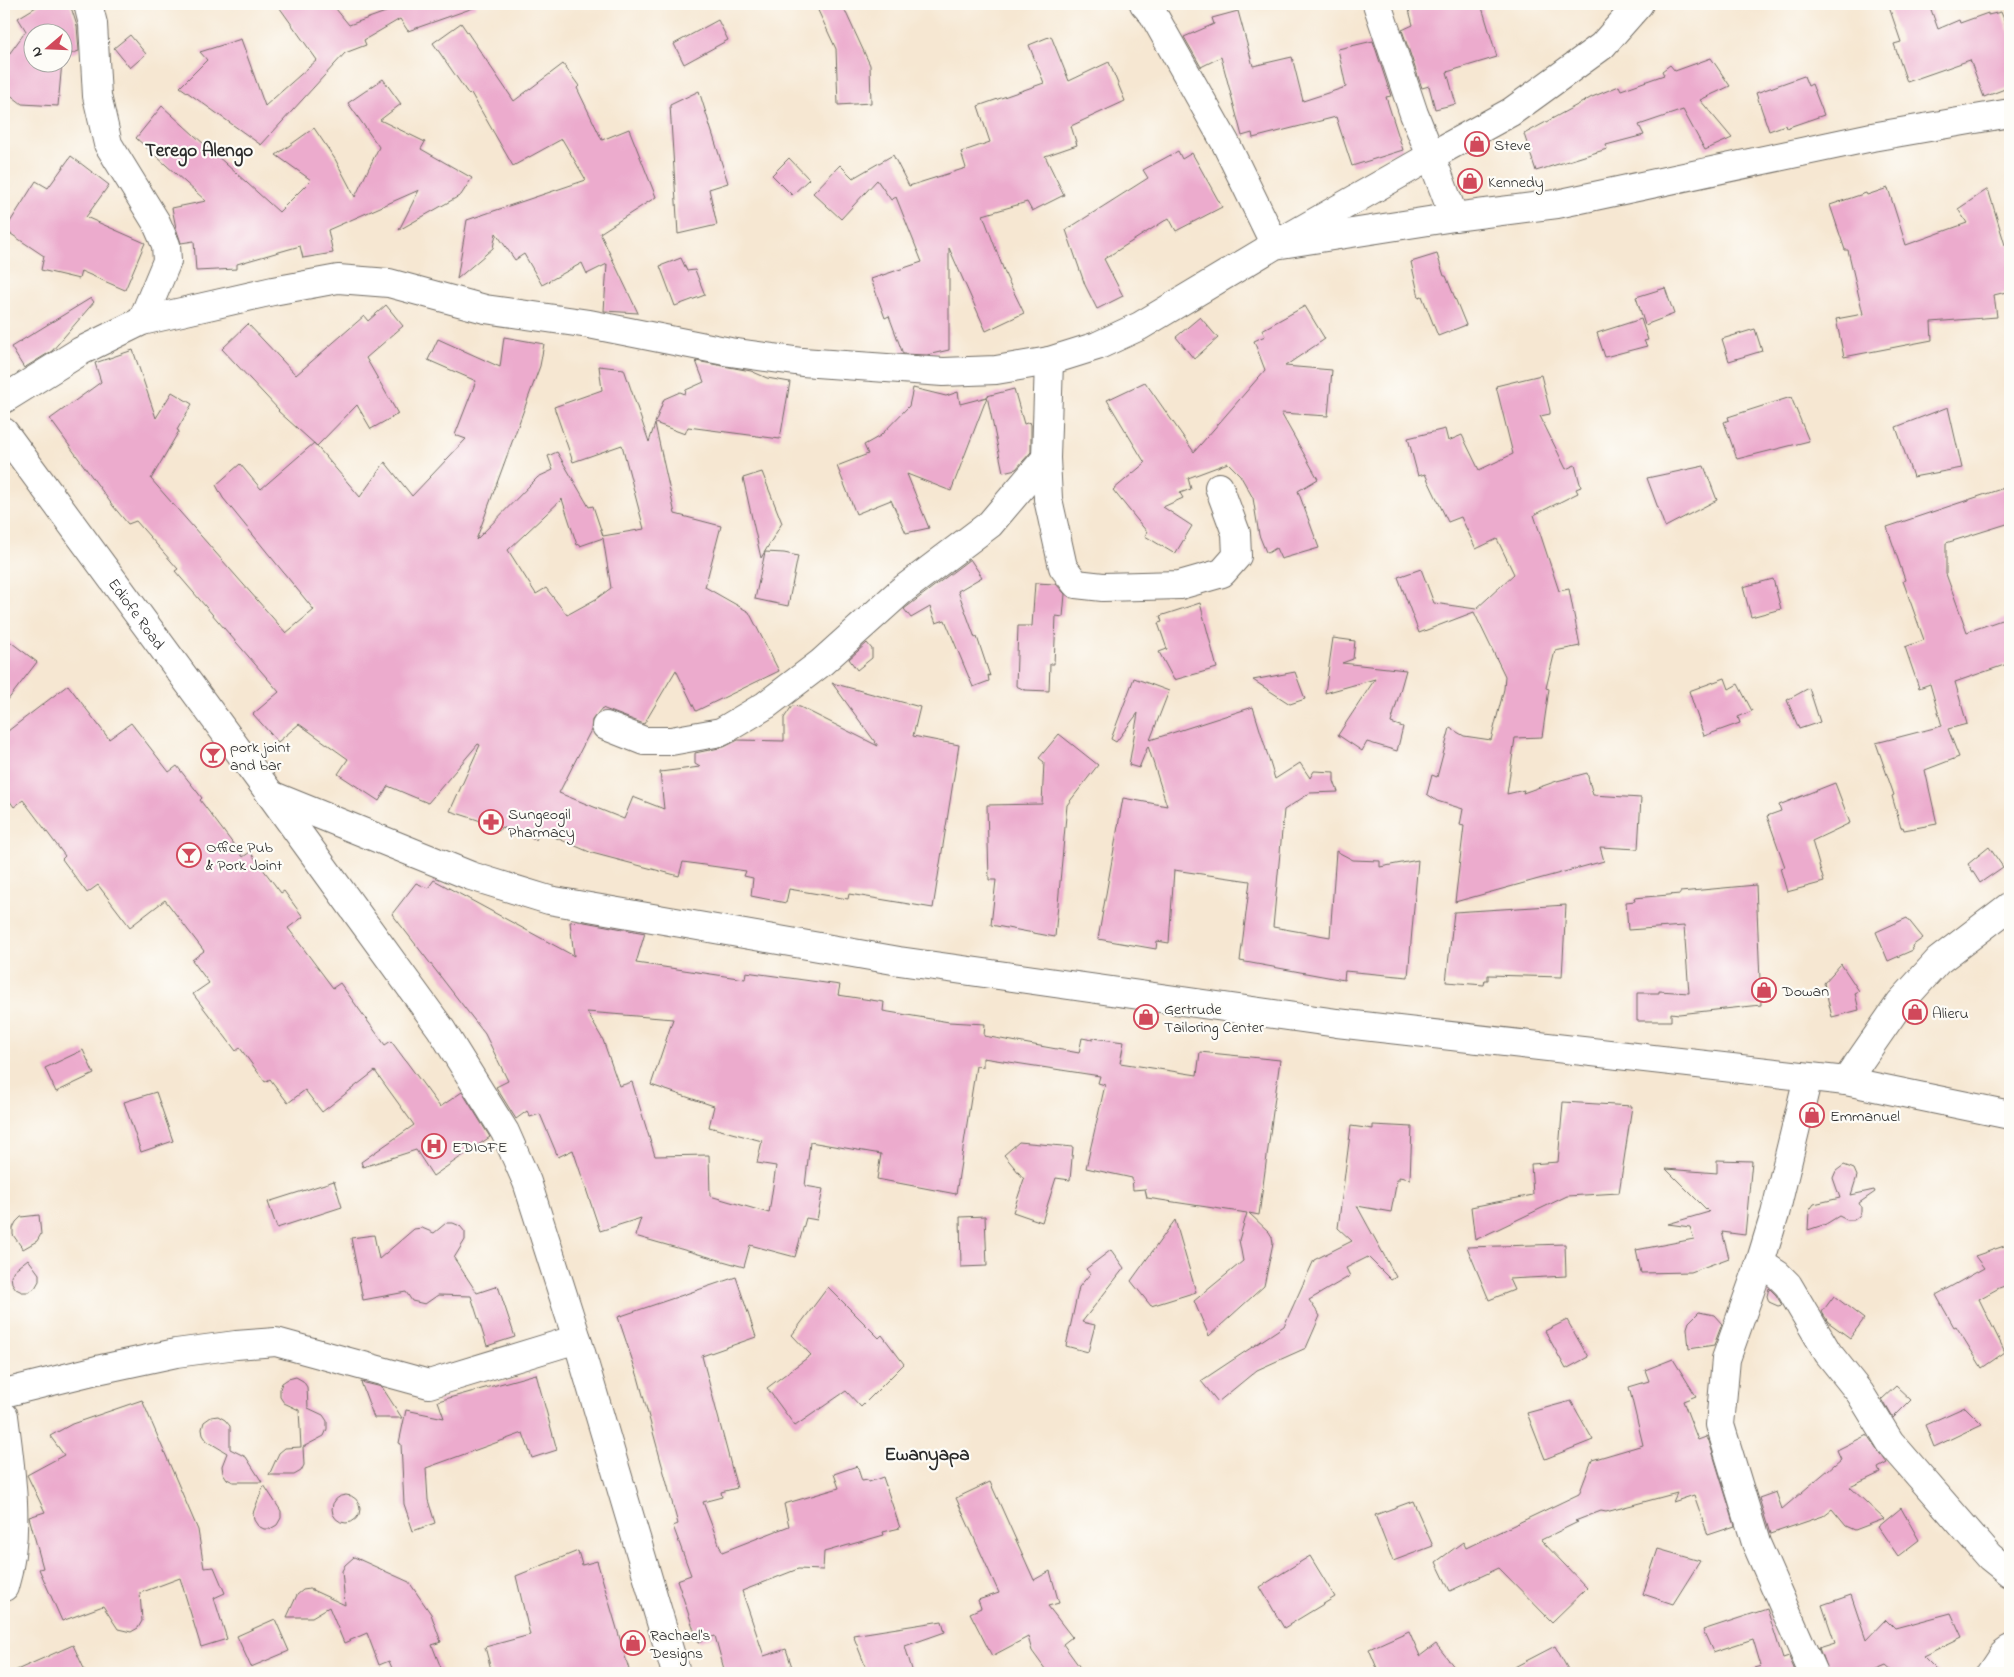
<svg xmlns="http://www.w3.org/2000/svg" width="2014" height="1677" font-family="'Indie Flower',sans-serif">
<style>
.building{fill:#ecabcd;fill-rule:evenodd}
.lines{fill:none;stroke-linecap:round;stroke-linejoin:round}
.minor-casing{stroke:#726d65;stroke-width:30}
.minor{stroke:#fff;stroke-width:28}
.labels{text-anchor:middle;stroke-width:4.5;stroke-linejoin:round;paint-order:stroke}
.poi-label{font-size:16px;fill:#2b2b2b;stroke:#fdfcf7;text-anchor:start}
.street-label{font-size:16px;fill:#2b2b2b;stroke:#fdfcf7}
.quarter-label{font-size:19px;font-weight:bold;fill:#2b2b2b;stroke:#fdfcf7}
</style>
<rect width="100%" height="100%" fill="#fdfcf7"/>
<filter id="ink" filterUnits="userSpaceOnUse"><feTurbulence type="fractalNoise" baseFrequency=".02" numOctaves="2"/><feDisplacementMap in="SourceGraphic" scale="10" xChannelSelector="R" yChannelSelector="G"/><feConvolveMatrix kernelMatrix="1 2 1 2 8 2 1 2 1" color-interpolation-filters="sRGB"/></filter>
<filter id="wash" filterUnits="userSpaceOnUse"><feTurbulence type="fractalNoise" baseFrequency=".0096" numOctaves="4" result="noise"/><feDisplacementMap in="SourceGraphic" scale="20" xChannelSelector="R" yChannelSelector="G"/><feGaussianBlur stdDeviation="1.12" result="paint"/><feColorMatrix in="noise" values="0 0 0 0 0 0 0 0 0 0 0 0 0 0 0 0 0 1.4 0 .05"/><feComposite in="paint" operator="in"/></filter>
<g filter="url(#wash)">
<rect width="100%" height="100%" fill="#f6e7d2"/>
<g id="blocks">
<!-- building -->
<path class="building" d="M41,4H70L77,26L79,51L62,57V32H32V62H62L58,106L22,104L4,90V61L26,31L18,18Z
M277,4H332L349,25L394,9L390,4H476V7L408,31L400,19L364,40L366,45L345,53L261,145L180,87L207,60L200,52L241,39L265,106L317,60Z
M815,4H842L870,65L871,103L838,105L836,49Z
M1432,4H1481L1497,57L1447,72L1456,104L1435,109L1429,86L1422,88L1402,30L1413,25L1409,10Z
M1888,4H1929L1938,29L1959,20L1960,23L1988,13V15L2001,12L2010,35V87L1984,97L1970,60L1907,82L1894,44L1901,42Z
M1238,11L1253,66L1292,57L1303,101L1346,87L1338,49L1373,41L1391,96L1386,97L1403,150L1352,166L1336,117L1253,138L1252,133L1242,136L1221,57L1201,67L1184,37L1214,24L1212,18Z
M718,20L728,40L684,64L674,44Z
M461,23L514,101L563,64L579,86L577,88L602,140L629,129L656,197L600,233L638,313L604,311L607,264L587,274L582,263L542,285L524,254L515,260L496,233L493,248L457,279L467,220L586,180L562,139L513,166L471,93L469,95L433,43Z
M130,35L146,54L130,68L114,48Z
M1051,36L1069,81L1109,62L1125,101L1071,126L1077,145L1045,156L1064,195L1032,211L1027,202L983,215L1006,276L1024,313L986,331L949,248V350L927,355L903,354L889,316L885,318L871,279L922,262L896,197L891,200L877,180L841,219L813,193L840,165L853,178L893,155L909,186L966,168L961,152L990,142L978,106L1044,83L1029,45Z
M1711,58L1730,86L1700,100L1732,138L1705,150L1683,110L1639,125L1644,135L1606,145L1607,149L1536,171L1524,134L1592,97L1619,86L1621,90L1664,75L1662,71L1670,65L1675,71Z
M1804,76L1808,86L1812,84L1824,115L1786,128L1785,125L1769,131L1756,93Z
M383,79L401,104L380,120L425,142L421,149L472,178L461,195L399,230L419,190L328,230L333,253L303,258L300,246L237,264V269L196,271L194,241L181,243L176,228L172,208L206,201L136,138L162,106L279,212L311,180L276,155L314,128L335,159L355,197L379,147L348,103Z
M699,91L728,183L709,189L717,225L678,234L670,105Z
M1178,151L1182,159L1192,153L1222,207L1176,231L1169,218L1104,259L1123,296L1097,309L1085,285L1066,230L1148,178L1143,170Z
M71,156L109,185L86,217L145,243L125,290L81,271L79,279L41,270L44,256L5,230L36,181L48,188Z
M789,158L809,179L792,195L772,175Z
M1888,188L1906,245L1967,223L1958,209L1988,189L2005,245L2010,243V291L1994,295L1997,317L1931,322L1932,340L1844,357L1836,319L1863,314L1848,250H1845L1830,205L1866,193L1867,195Z
M1437,254L1444,276H1446L1466,325L1438,336L1422,296L1419,297L1411,262Z
M681,258L687,271L695,270L705,295L675,306L660,266Z
M1665,288L1674,314L1645,325L1636,297Z
M91,298L94,302L52,351L24,368L11,347Z
M386,305L403,326L366,358L398,414L371,429L357,405L317,446L278,411L279,410L222,349L248,324L296,375L364,316L368,321Z
M1305,306L1325,339L1285,366L1332,370L1328,416L1281,413L1318,479L1298,491L1319,548L1281,559L1276,548L1268,553L1266,552L1259,535L1253,498L1240,475L1228,463L1188,478L1191,489L1180,493L1183,498L1163,507L1192,526L1175,554L1145,536L1147,532L1113,490L1145,463L1107,400L1145,382L1194,452L1265,370L1254,341L1265,336L1262,330Z
M1200,317L1218,338L1194,359L1176,337Z
M1641,319L1648,340L1644,341L1647,346L1605,357L1597,333Z
M1755,329L1762,351L1729,361L1722,339Z
M504,337L544,344L540,366L476,540L538,477L553,470L548,456L557,452L589,507L593,506L603,536L644,529L622,445L573,462L554,407L602,390L599,366L624,369L649,442L655,424L675,514L721,526L705,587L749,612L779,671L696,711L676,670L644,724L602,708L592,720L591,730L559,793L624,819L633,797L664,809L660,772L700,767L695,764V753L724,747L738,740L784,741V718L792,706L800,707L878,746L832,683L920,707L913,736L959,745L933,908L849,894L848,899L789,889L786,903L751,896L753,878L744,876L746,871L683,862L679,876L592,853L540,831L536,840L523,834L501,827L499,831L478,820L450,811L480,745L478,744L428,803L388,786L379,801L338,774L348,759L299,724L278,742L253,714L279,692L175,571L178,569L136,521L128,524L113,506L50,419L101,382L95,363L133,350L156,418L172,392L192,404L177,430L179,431L151,479L286,633L314,610L223,498L216,485L240,464L261,489L314,443L360,497L385,462L412,496L466,439L455,435L476,381L428,360L438,339L500,367ZM562,499L577,545L580,544V546L603,538L611,588L596,599L567,615L546,588L536,594L508,550Z
M696,361L751,371L767,378L790,382L780,439L688,427L685,434L655,423L664,399L680,392L685,394L686,390L704,382Z
M1541,375L1550,411V414L1540,416L1566,469L1575,465L1581,487L1576,489L1578,493L1534,515L1559,591L1569,589L1580,646L1555,651L1546,688L1549,689L1542,737L1515,738L1507,794L1524,790L1523,793L1557,781L1587,773L1593,795L1641,798L1638,849L1600,847L1604,861L1455,902L1464,826L1460,825L1463,809L1437,801L1427,794L1432,775L1437,777L1450,728L1464,736L1491,740L1504,689L1505,676L1474,612L1419,633L1398,577L1421,569L1434,603L1476,609L1514,574L1497,539L1476,549L1461,517L1448,522L1425,474L1418,476L1408,438L1445,429L1448,441L1462,435L1479,470L1513,454L1496,386Z
M913,388L946,396L958,392L960,404L987,397L951,491L907,474L929,528L906,533L891,500L856,514L837,466L868,454L864,445L880,436L909,406Z
M1014,389L1024,424L1030,422L1031,425V452L1016,469L1003,472L987,396Z
M1791,397L1809,441L1737,459L1724,422L1729,420L1728,417Z
M1948,407L1962,468L1913,477L1896,427Z
M1704,466L1717,500L1665,527L1647,478Z
M762,472L782,523L761,558L743,478Z
M2010,486V523L1946,543V574L1967,632L2010,617V663L1955,682L1967,724L1948,729L1959,757L1925,770L1937,824L1904,830L1903,827L1901,828L1892,796L1894,795L1876,743L1942,726L1930,684L1919,688L1905,647L1924,640L1903,581L1905,580L1887,527Z
M765,552L784,553L798,556L788,606L755,599Z
M970,559L982,577L958,591L975,638L977,637L990,676L988,675L989,681L973,687L945,620L936,623L930,607L911,618L904,609Z
M1773,579L1781,609L1751,617L1743,587Z
M1035,583L1056,584L1065,594L1063,617L1056,616L1054,664H1050L1049,691L1025,690L1016,686L1018,626H1032Z
M1200,603L1217,668L1174,680L1159,652L1167,649L1158,623L1162,622L1160,616Z
M4,637L37,662L4,705Z
M1333,638L1355,641L1353,659L1342,663L1406,670L1391,723L1403,727L1397,751L1367,742L1362,751L1338,735L1375,679L1325,693Z
M867,643L872,649V658L857,670L849,659Z
M1295,672L1305,699L1290,704L1253,680Z
M1134,678L1169,691L1150,740L1253,707L1275,779L1300,763L1310,778L1314,771L1334,772V781L1338,792L1310,793L1284,810L1273,927L1330,937L1336,851L1353,860L1380,861V867L1418,860L1408,977L1345,971L1344,980L1240,961L1250,881L1174,870L1169,943L1157,941L1156,949L1098,939L1123,798L1167,806L1148,746L1139,768L1129,765L1138,713L1116,742L1111,739Z
M1725,678L1729,689L1738,684L1752,711L1738,717L1740,723L1704,736L1689,691Z
M68,685L109,739L131,723L169,772L177,766L202,798L200,800L243,857L250,852L281,893L284,891L303,917L288,928L333,988L340,983L385,1045L391,1041L440,1107L462,1092L490,1137L433,1176L416,1150L363,1167L361,1162L414,1125L375,1071L322,1112L305,1090L288,1103L270,1079L265,1082L240,1048L236,1051L193,994L209,983L192,960L204,951L165,900L130,927L98,885L87,893L62,859L65,856L23,800L14,807L4,793V734Z
M1809,688L1820,722L1799,729L1787,700Z
M1059,734L1098,765L1067,805L1055,937L991,925L996,880H989L987,805L1042,804L1044,762L1039,758Z
M1835,783L1850,823L1812,841L1824,882L1787,892L1780,868L1785,867L1767,816L1781,811L1779,805Z
M1989,847L2003,867L1980,883L1968,864Z
M434,880L574,956L570,922L579,921L645,933L636,963L745,979L746,972L840,985L838,995L884,1002L883,1011L949,1022L985,1024L984,1036L1079,1053L1082,1038L1093,1040V1038L1124,1042L1120,1063L1197,1075L1200,1052L1280,1060L1259,1215L1249,1213L1269,1232L1272,1237L1273,1243L1264,1286L1209,1336L1194,1301L1243,1261L1239,1240L1247,1213L1147,1198L1145,1189L1133,1190L1132,1178L1086,1168L1105,1085L1098,1083L1100,1076L983,1058V1067L976,1066L956,1194L877,1179L881,1154L810,1142L805,1186L823,1189L817,1220L806,1218L795,1257L750,1245L744,1267L635,1236L641,1218L600,1231L573,1150L558,1157L540,1114L530,1117L527,1111L516,1119L496,1087L508,1081L485,1034L392,914L416,883L428,888ZM587,1012L673,1019L651,1085L714,1106L709,1127L762,1141L757,1163L776,1166L769,1213L710,1196L709,1155L655,1156L632,1082L619,1086L603,1040Z
M1756,885L1761,1005L1679,1014L1671,1013V1021H1637V993H1659V991L1689,993L1684,926L1628,930L1626,902L1635,901L1634,898L1680,894V892Z
M1566,905L1562,977L1488,975V980H1485L1484,985L1446,982L1454,912Z
M1907,918L1923,938L1912,946L1913,950L1888,961L1876,932Z
M1841,964L1859,991L1855,993L1859,1010L1832,1017L1824,983Z
M83,1050L94,1074L56,1092L45,1068Z
M156,1092L173,1141L141,1152L124,1102Z
M1563,1102L1632,1106L1619,1193L1567,1196L1475,1240L1471,1207L1533,1195L1531,1164L1558,1162Z
M1373,1125L1412,1127L1410,1179L1399,1177V1180H1397L1391,1212L1357,1206L1396,1277L1391,1280L1368,1257L1346,1268L1350,1276L1309,1300L1320,1316L1306,1348L1257,1370L1218,1402L1201,1381L1284,1326L1314,1260L1352,1241L1338,1228L1351,1126L1373,1129Z
M1019,1142L1073,1147L1070,1180L1056,1178L1042,1222L1013,1212L1024,1179L1004,1155Z
M1717,1160L1752,1161L1745,1235L1722,1232L1729,1258L1691,1272L1641,1273L1636,1250L1694,1239L1690,1227L1668,1224L1709,1212L1666,1169L1717,1173Z
M1844,1165L1854,1169L1857,1176L1851,1195L1874,1190L1875,1192L1859,1203L1861,1207V1212L1859,1216L1854,1220H1847L1839,1216L1826,1224L1808,1230L1809,1211L1814,1204L1840,1198L1833,1178L1836,1171Z
M334,1181L342,1207L277,1228L268,1202Z
M39,1215L41,1234L37,1241L23,1249L13,1235V1228L16,1222L21,1217Z
M985,1216L987,1266L961,1267L960,1217Z
M1175,1220L1196,1292L1151,1306L1131,1281Z
M446,1223H453L460,1226L465,1232V1240L454,1258L477,1293L498,1286L515,1337L487,1346L471,1296L438,1295L425,1304L412,1301L406,1292L363,1300L351,1238L374,1235L379,1259L414,1229L422,1228L434,1233Z
M1565,1244L1566,1276L1509,1279L1514,1290L1489,1300L1467,1247Z
M2010,1244V1284L1999,1288L1979,1299L2005,1352L1982,1368L1956,1326L1954,1327L1936,1295L1984,1268L1975,1256Z
M1111,1250L1124,1268L1082,1322L1095,1325L1088,1352L1066,1346L1079,1287L1090,1274L1086,1269Z
M28,1259L39,1274V1281L35,1288L29,1292H22L16,1289L12,1283L11,1276L14,1270Z
M736,1277L756,1337L702,1356L737,1488L721,1492L722,1497L703,1502L722,1552L789,1526L784,1504L839,1488L834,1474L857,1466L862,1481L868,1480L869,1482L883,1477L900,1528L883,1532L884,1535L824,1552L823,1570L798,1569L742,1591L764,1656L786,1649L794,1673H725L715,1636L698,1642L677,1580L691,1575L673,1526L678,1524L638,1377L618,1317Z
M828,1287L879,1338L882,1335L904,1364L861,1407L846,1391L795,1426L767,1388L811,1355L792,1335Z
M1769,1288L1776,1295L1782,1305L1778,1306L1769,1302L1767,1296Z
M1834,1296L1864,1319L1850,1338L1828,1322L1822,1312Z
M1699,1312L1714,1315L1722,1324L1714,1345L1689,1349L1687,1328L1689,1322Z
M1567,1320L1588,1357L1566,1369L1545,1331Z
M1673,1359L1696,1396L1683,1401L1698,1440L1706,1437L1709,1441L1735,1526L1708,1535L1694,1495L1673,1502L1677,1493L1606,1512L1601,1511L1575,1521L1578,1522L1541,1540L1587,1588L1552,1622L1499,1568L1450,1591L1436,1562L1463,1542L1466,1548L1579,1494L1592,1460L1643,1445L1629,1387L1649,1381L1645,1370Z
M536,1374L557,1450L532,1458L523,1433L426,1468L428,1500L435,1523L413,1531L404,1504L401,1444L399,1443L406,1410L444,1418L438,1401Z
M296,1377L303,1381L307,1387L308,1408L323,1415L327,1421V1429L324,1436L303,1447L304,1465L301,1471L294,1475H269L279,1453L285,1448L301,1447L299,1410L284,1403L280,1397V1389L282,1383L288,1379Z
M361,1382L382,1387L402,1418H374Z
M1896,1386L1911,1400L1893,1418L1882,1399Z
M142,1400L198,1530L204,1568L214,1567L225,1593L214,1598L227,1639L201,1647L180,1578L140,1593L142,1621L138,1628L131,1632L118,1629L103,1606L62,1621L39,1569L43,1568L29,1517L45,1512L27,1475L64,1455L50,1436L72,1424Z
M1571,1401L1593,1440L1545,1459L1527,1413Z
M1965,1407L1982,1424L1934,1447L1925,1425Z
M218,1416L225,1420L230,1426V1449L246,1457L262,1482H233L227,1479L223,1473L222,1466L227,1453L207,1441L203,1435L202,1429L204,1422L211,1417Z
M1867,1435L1887,1463L1878,1468L1880,1473L1850,1487L1884,1519L1855,1530L1846,1526L1832,1509L1823,1516L1770,1534L1759,1498L1776,1492L1782,1509L1841,1459L1837,1450Z
M990,1482L1034,1580L1050,1571L1059,1603L1048,1606L1072,1637L1063,1644L1084,1673H1048L1032,1651L1028,1637L992,1656L970,1613L981,1608L978,1600L999,1593L956,1498Z
M264,1485L281,1511V1518L277,1525L270,1529H264L258,1526L254,1520L253,1513Z
M332 1509a14 14 0 1 1 28 0a14 14 0 1 1-28 0Z
M1413,1501L1433,1546L1393,1561L1375,1515Z
M1901,1508L1919,1540L1898,1556L1878,1527Z
M1658,1549L1700,1561L1673,1604L1643,1594Z
M578,1551L582,1565L597,1561L630,1673H492L485,1647L530,1635L516,1576Z
M1310,1556L1335,1597L1284,1628L1260,1587Z
M354,1557L409,1582L431,1614L441,1642L432,1645L443,1673H394L389,1661L379,1665L367,1633L344,1643L329,1607L312,1617H287L297,1595L303,1590L310,1589L345,1605L342,1571L345,1565Z
M1851,1595L1866,1640L1886,1619L1895,1628L1951,1613L1962,1637L1923,1656L1940,1673H1894L1886,1666L1869,1673H1828L1819,1648L1835,1643L1822,1605Z
M1767,1609L1783,1659L1789,1657L1796,1673H1755L1754,1668L1761,1666L1753,1639L1713,1652L1703,1630Z
M275,1619L289,1651L251,1667L237,1636Z
M942,1621L945,1632L905,1646L913,1673H868L853,1635Z
M1409,1631L1420,1656L1436,1644L1459,1673H1379L1369,1649Z
M73,1645L86,1673H10Z
M1555,1646L1570,1673H1503Z"/>
</g>
</g>
<g filter="url(#ink)">
<use href="#blocks" fill-opacity="0" stroke="#726d65" stroke-width="1"/>
<g class="lines">
<defs>
<g id="minor">
<path d="M88,4L93,24L97,96L108,144L156,222L166,245L167,261L142,321"/>
<path d="M1144,4L1153,14L1225,142L1275,245L1431,156L1414,114L1377,4"/>
<path d="M1454,217L1431,156L1511,112L1602,46L1639,4"/>
<path d="M1049,361L1046,458L1048,499L1063,567L1076,584L1103,587L1180,585L1222,573L1237,556L1236,533L1219,487"/>
<path d="M4,399L81,351L142,321L273,291L338,279L389,283L485,309L589,324L730,352L802,362L943,372L996,370L1049,361L1097,346L1140,326L1275,245L1454,217L1557,204L1872,137L2010,113"/>
<path id="s1" d="M4,432L271,795L441,1029L505,1132L527,1182L577,1339L676,1673"/>
<path d="M606,726L644,741H671L721,732L766,705L821,663L901,591L990,524L1046,458"/>
<path d="M271,795L471,876L549,900L899,961L1337,1023L1846,1081L2010,1115"/>
<path d="M1808,1077L1775,1214L1760,1263L1726,1359L1720,1425L1756,1543L1813,1673"/>
<path d="M1846,1081L1900,1003L1938,961L2010,906"/>
<path d="M1760,1263L1778,1275L1788,1285L1828,1353L1860,1393L1890,1442L1990,1557L2010,1573"/>
<path d="M4,1393L97,1370L176,1353L236,1345L276,1342L429,1384L577,1339"/>
<path d="M4,1416C11,1472 21,1532 4,1587"/>
<path d="M1990,1673L2002,1655L2010,1649"/>
</g>
</defs>
<!-- minor casing -->
<use href="#minor" class="minor-casing"/>
<!-- minor -->
<use href="#minor" class="minor"/>
</g>
</g>
<!-- icons -->
<defs>
<symbol id="shop-ring" viewBox="-11 -11 22 22"><circle r="9.5" fill="#fdfcf7" stroke="#d1495b" stroke-width="1.5"/><path d="M-5-2.5h2.3a2.7 3.5 0 0 1 5.4 0H5L5.5 6h-11ZM-1.5-2.5h3a1.5 2.3 0 0 0-3 0Z" fill="#d1495b"/></symbol>
<symbol id="bar-ring" viewBox="-11 -11 22 22"><circle r="9.5" fill="#fdfcf7" stroke="#d1495b" stroke-width="1.5"/><path d="M-6-5H6L.8 .8V4.5H3.5V6h-7V4.5H-.8V.8Z" fill="#d1495b"/></symbol>
<symbol id="pharmacy-ring" viewBox="-11 -11 22 22"><circle r="9.5" fill="#fdfcf7" stroke="#d1495b" stroke-width="1.5"/><path d="M-2-6h4v4h4v4h-4v4h-4v-4h-4v-4h4Z" fill="#d1495b"/></symbol>
<symbol id="hospital-ring" viewBox="-11 -11 22 22"><circle r="9.5" fill="#fdfcf7" stroke="#d1495b" stroke-width="1.5"/><path d="M-5-5h3v3.5h4V-5h3V5h-3V1.5h-4V5h-3Z" fill="#d1495b"/></symbol>
</defs>
<g fill-rule="evenodd">
<use href="#shop-ring" x="1463" y="130" width="28" height="28"/>
<use href="#shop-ring" x="1456" y="167" width="28" height="28"/>
<use href="#bar-ring" x="199" y="741" width="28" height="28"/>
<use href="#pharmacy-ring" x="477" y="808" width="28" height="28"/>
<use href="#bar-ring" x="175" y="841" width="28" height="28"/>
<use href="#shop-ring" x="1750" y="976" width="28" height="28"/>
<use href="#shop-ring" x="1901" y="998" width="28" height="28"/>
<use href="#shop-ring" x="1132" y="1003" width="28" height="28"/>
<use href="#shop-ring" x="1798" y="1101" width="28" height="28"/>
<use href="#hospital-ring" x="420" y="1132" width="28" height="28"/>
<use href="#shop-ring" x="619" y="1629" width="28" height="28"/>
</g>
<g class="labels">
<!-- poi labels -->
<g class="poi-label">
<text x="1494" y="150">Steve</text>
<text x="1488" y="187">Kennedy</text>
<text x="230" y="752">pork joint<tspan x="230" dy="18">and bar</tspan></text>
<text x="508" y="819">Sungeogil<tspan x="508" dy="18">Pharmacy</tspan></text>
<text x="206" y="852">Office Pub<tspan x="206" dy="18">&amp; Pork Joint</tspan></text>
<text x="1782" y="996">Dowan</text>
<text x="1164" y="1014">Gertrude<tspan x="1164" dy="18">Tailoring Center</tspan></text>
<text x="1932" y="1018">Alieru</text>
<text x="1830" y="1121">Emmanuel</text>
<text x="452" y="1152">EDIOFE</text>
<text x="650" y="1640">Rachael's<tspan x="650" dy="18">Designs</tspan></text>
</g>
<!-- street labels -->
<g class="street-label">
<text dy="6" stroke="none"><textPath href="#s1" startOffset="225">Ediofe Road</textPath></text>
</g>
<!-- quarter labels -->
<g class="quarter-label">
<text x="199" y="156">Terego Alengo</text>
<text x="927" y="1460">Ewanyapa</text>
</g>
</g>
<!-- margin -->
<rect width="2014" height="1677" fill="none" stroke="#fdfcf7" stroke-width="20"/>
<!-- north arrow -->
<g transform="translate(48 48) rotate(251)"><circle r="24" fill="#fdfcf7" stroke="#a9a8a5"/>
<path d="M0-4L9 19L0 12L-9 19Z" fill="#d1495b"/>
<text y="-8" font-size="14" font-weight="bold" text-anchor="middle" fill="#2b2b2b">N</text>
</g>
</svg>
